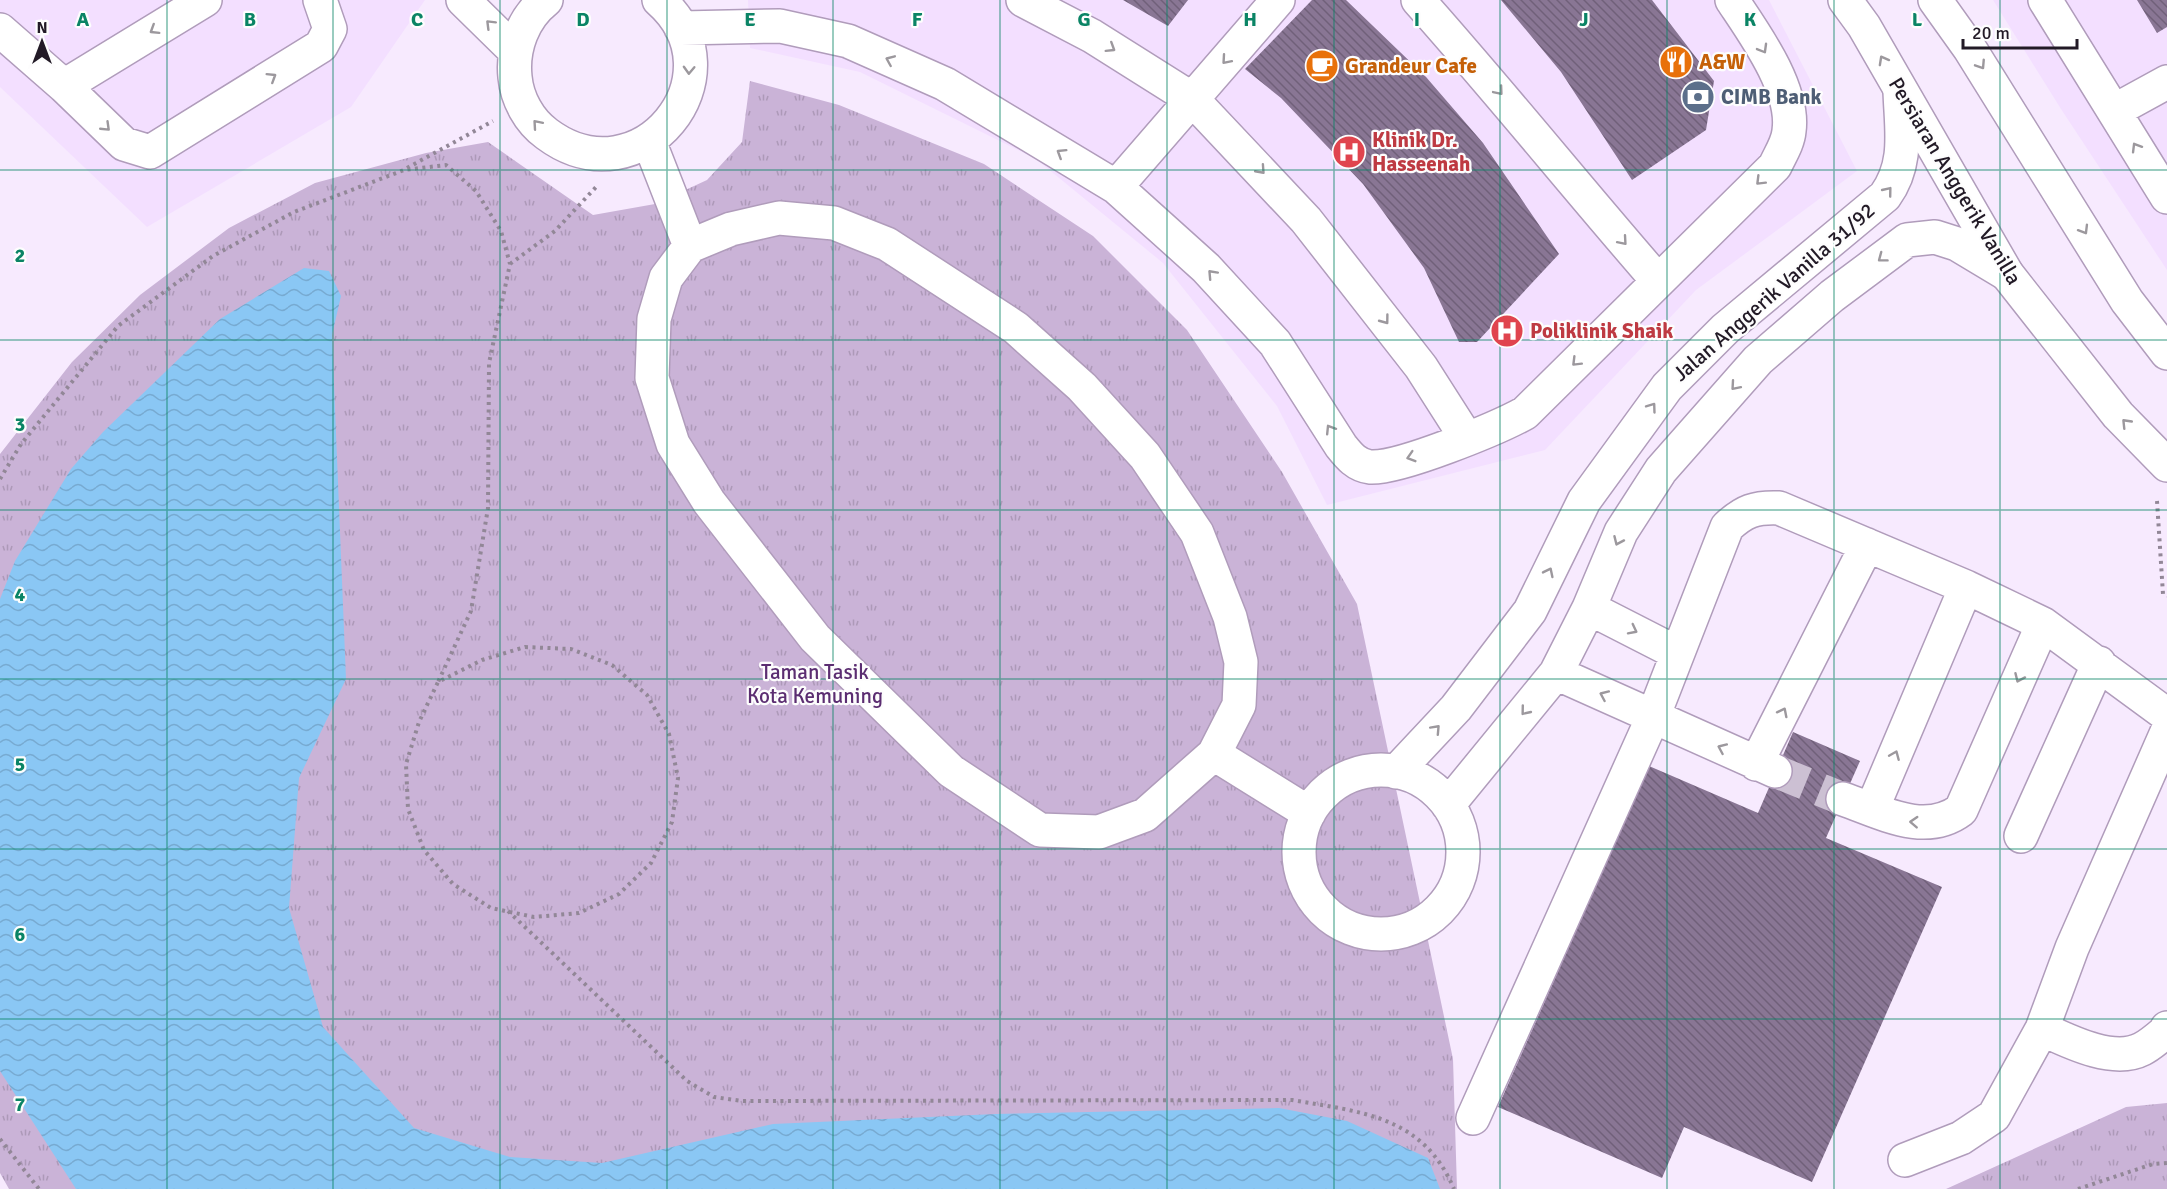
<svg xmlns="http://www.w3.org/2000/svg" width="2167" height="1189" font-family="Signika,sans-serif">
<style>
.built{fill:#f3dfff}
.grass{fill:url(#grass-tufts)}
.water{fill:url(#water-waves)}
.building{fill:url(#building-back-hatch)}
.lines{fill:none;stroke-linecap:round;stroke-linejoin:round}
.minor-tunnel{stroke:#ccc0d3;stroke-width:33;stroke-dasharray:33 16;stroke-linecap:butt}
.minor-casing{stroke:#b09cbb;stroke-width:36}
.major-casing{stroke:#b09cbb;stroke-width:36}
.path{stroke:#928797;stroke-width:4;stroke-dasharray:3 4.5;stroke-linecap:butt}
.minor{stroke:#fff;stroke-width:33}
.major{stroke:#fff;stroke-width:33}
.oneway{stroke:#9c989d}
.grid{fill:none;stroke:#0a8465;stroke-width:1.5;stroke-opacity:0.55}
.labels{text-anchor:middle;stroke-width:4.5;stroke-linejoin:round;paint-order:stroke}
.food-label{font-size:21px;font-weight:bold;fill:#c56008;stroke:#fdfdfd;text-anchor:start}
.service-label{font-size:21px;font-weight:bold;fill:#4e5e75;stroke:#fdfdfd;text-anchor:start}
.health-label{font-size:21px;font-weight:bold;fill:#be3a42;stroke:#fdfdfd;text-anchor:start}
.street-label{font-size:21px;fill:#221a26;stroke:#fdfdfd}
.park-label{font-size:21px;fill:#5b2d71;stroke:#fdfdfd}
.grid-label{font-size:20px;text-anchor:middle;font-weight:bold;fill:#0a8465;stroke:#fdfdfd;stroke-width:4.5;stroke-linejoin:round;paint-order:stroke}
</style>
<defs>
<pattern id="grass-tufts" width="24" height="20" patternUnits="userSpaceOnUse" patternTransform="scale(1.5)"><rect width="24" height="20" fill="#cab3d7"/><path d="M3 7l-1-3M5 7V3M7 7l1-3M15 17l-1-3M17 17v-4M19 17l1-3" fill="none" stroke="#ad99b8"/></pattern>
<pattern id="water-waves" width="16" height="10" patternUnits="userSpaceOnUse" patternTransform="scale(1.5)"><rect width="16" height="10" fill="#8ac7f4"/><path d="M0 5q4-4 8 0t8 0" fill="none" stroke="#77aad1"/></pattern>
<pattern id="building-back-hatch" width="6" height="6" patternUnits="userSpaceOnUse" patternTransform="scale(1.5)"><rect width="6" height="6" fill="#897694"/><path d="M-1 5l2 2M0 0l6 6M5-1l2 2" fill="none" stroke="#706079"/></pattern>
</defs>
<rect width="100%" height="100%" fill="#f7eafe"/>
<!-- built -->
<path class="built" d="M0,0H425L351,107L147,227L0,87Z
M748,0H1769L1857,171L1696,290L1545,450L1327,505L1277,406L1163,263L1036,159L860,72L750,48Z
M1993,0H2167V270L2061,109Z"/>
<!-- grass -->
<path class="grass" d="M750,81L839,105L984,164L1093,236L1187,330L1282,472L1357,604L1453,1059L1457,1189H9L0,1173V454L72,362L140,295L229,228L315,183L426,153L488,142L593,215L655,204L707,180L742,142Z
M2167,1103V1189H1946L2126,1107Z"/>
<!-- water -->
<path class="water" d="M304,268L329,271L341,296L332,335L346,679L299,778L289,908L323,1027L414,1128L510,1157L602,1163L773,1124L996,1114L1279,1108L1347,1121L1428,1158L1440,1189H76L0,1071V599L15,561L71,469L103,432L220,319Z"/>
<!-- building -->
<path class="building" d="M1123,0H1188L1168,26Z
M1312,0H1346L1426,77L1483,143L1559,254L1477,342H1459L1424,268L1363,184L1281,98L1245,69Z
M1501,0H1652L1714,81L1706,130L1632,180L1561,72Z
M2137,0H2167V27L2157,33Z
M1793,732L1860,761L1826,838L1942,887L1812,1182L1684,1127L1662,1178L1498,1107L1649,766L1758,813Z"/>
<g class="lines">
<!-- minor-tunnel -->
<path class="minor-tunnel" d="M1775,771L1843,799"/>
<defs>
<path id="minor" d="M463,0L515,51
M546,0C523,18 512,48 515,77C517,99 529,121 547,134C640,203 744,75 659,0
M1023,0L1092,36L1192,99L1306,220L1421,367L1467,439
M1418,0C1500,92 1577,188 1658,281
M2045,0L2167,197
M681,28L780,26L848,41L945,84L1116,187L1206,268L1275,343L1341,446C1349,456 1356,465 1370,467C1399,469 1498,428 1525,413L1775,166C1780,155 1788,143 1789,131C1795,89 1754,33 1732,0
M0,30L64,86L205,0
M64,86L124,144L150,152L321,46L330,29L320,0
M2114,111L2167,82
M649,141L690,246
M1116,187L1278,0
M779,218L834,223L887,244L1016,328L1082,387L1145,456L1197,533L1230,617L1241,662L1239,705L1214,754L1145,815L1099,832L1040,830L951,771L815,638L709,502L673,444L652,378L654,319L666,278L690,246L731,229Z
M1589,608L1677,653
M1556,673L1775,771
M1214,754L1309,813
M1756,764L1867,545
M1299 852a82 82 0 1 1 164 0a82 82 0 1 1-164 0Z
M1396,772L1456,708L1530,611L1584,501L1667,387L1725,329L1885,196C1909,163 1901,129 1900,90
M1843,799C1881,812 1925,837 1961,810L2043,624
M1448,805L1556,673L1589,608L1621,532L1661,470L1758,360L1832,296L1907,240L1935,237L1957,244L2007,274
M1872,809L1966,587
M2021,836L2099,663
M2042,1029C2068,1041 2113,1064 2142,1049C2150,1045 2158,1038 2165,1032L2167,1028
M1473,1118L1653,717L1727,527C1744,511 1755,507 1779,508L1966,587L2043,624L2167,715
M1905,1160L1961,1138L1994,1116L2042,1029L2072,948L2167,732"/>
<path id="major" d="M1845,0L1864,26L2007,274L2118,415L2167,465
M1935,0L1970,49L2127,301L2167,353"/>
</defs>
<!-- minor casing -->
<use href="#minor" class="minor-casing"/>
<!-- major casing -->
<use href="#major" class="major-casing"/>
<!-- path -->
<path class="path" d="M407,168L493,121
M510,264L555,231L596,187
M0,479L21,444L118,326L213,256L294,212L404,170L446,165L476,191L501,231L510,264L489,363L488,508L471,611L438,682
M2157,501L2163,594L2167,596
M525,647L571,649L612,665L647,695L669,734L678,778L672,822L651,863L619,894L579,913L534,917L491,908L453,884L424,850L408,809L406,764L419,722L438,682L482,660Z
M508,911L687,1081L714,1097L742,1101L1292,1100C1362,1112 1423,1116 1454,1189
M0,1139L39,1189
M2078,1189L2153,1164L2167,1163"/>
<!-- minor -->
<use href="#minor" class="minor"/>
<!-- major -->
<use href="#major" class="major"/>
</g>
<!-- one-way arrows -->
<defs><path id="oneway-chevron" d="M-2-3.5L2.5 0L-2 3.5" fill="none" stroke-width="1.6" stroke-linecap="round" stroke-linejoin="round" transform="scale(1.5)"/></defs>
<g class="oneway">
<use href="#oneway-chevron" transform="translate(490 24) rotate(-135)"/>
<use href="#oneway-chevron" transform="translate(154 30) rotate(148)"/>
<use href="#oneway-chevron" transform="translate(1111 48) rotate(32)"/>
<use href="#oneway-chevron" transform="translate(1763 49) rotate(60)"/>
<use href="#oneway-chevron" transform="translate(890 60) rotate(-157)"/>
<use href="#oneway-chevron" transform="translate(1226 60) rotate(131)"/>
<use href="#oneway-chevron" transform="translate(1883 60) rotate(-119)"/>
<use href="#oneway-chevron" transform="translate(1981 65) rotate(57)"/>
<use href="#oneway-chevron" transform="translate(689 70) rotate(92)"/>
<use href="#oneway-chevron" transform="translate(272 77) rotate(-32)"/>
<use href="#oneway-chevron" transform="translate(1499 91) rotate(50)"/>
<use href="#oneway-chevron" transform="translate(537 124) rotate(-131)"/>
<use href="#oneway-chevron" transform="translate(106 127) rotate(44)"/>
<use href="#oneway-chevron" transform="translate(2136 147) rotate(-121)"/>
<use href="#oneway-chevron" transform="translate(1061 153) rotate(-148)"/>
<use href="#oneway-chevron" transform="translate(1261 170) rotate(48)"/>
<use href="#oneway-chevron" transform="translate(1760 181) rotate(135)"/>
<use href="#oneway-chevron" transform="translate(1888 191) rotate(-51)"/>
<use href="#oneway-chevron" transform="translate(2084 230) rotate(59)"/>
<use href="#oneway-chevron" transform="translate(1623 241) rotate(49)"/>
<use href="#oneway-chevron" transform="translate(1882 258) rotate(143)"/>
<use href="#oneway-chevron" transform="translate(1212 274) rotate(-133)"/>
<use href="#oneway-chevron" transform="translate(1385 320) rotate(53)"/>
<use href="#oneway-chevron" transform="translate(1576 362) rotate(135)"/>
<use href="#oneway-chevron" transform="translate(1735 386) rotate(131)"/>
<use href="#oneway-chevron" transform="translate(1652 407) rotate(-54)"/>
<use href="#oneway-chevron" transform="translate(2126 423) rotate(-134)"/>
<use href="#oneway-chevron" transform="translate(1330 429) rotate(-122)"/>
<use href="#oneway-chevron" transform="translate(1411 457) rotate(163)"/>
<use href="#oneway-chevron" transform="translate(1618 541) rotate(114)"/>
<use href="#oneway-chevron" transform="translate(1549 572) rotate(-64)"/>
<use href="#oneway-chevron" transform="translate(1633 630) rotate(27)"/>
<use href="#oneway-chevron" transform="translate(2019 678) rotate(114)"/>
<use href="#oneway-chevron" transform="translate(1604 695) rotate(-156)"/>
<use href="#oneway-chevron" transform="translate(1525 711) rotate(129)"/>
<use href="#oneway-chevron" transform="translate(1783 712) rotate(-63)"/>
<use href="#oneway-chevron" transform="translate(1436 729) rotate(-47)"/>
<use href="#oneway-chevron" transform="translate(1722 748) rotate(-156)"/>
<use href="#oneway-chevron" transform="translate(1895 755) rotate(-67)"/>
<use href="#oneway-chevron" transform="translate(1914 822) rotate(-177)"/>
</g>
<!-- grid -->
<path class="grid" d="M167,0V1189M333,0V1189M500,0V1189M667,0V1189M833,0V1189M1000,0V1189M1167,0V1189M1334,0V1189M1500,0V1189M1667,0V1189M1834,0V1189M2000,0V1189M0,170H2167M0,340H2167M0,510H2167M0,679H2167M0,849H2167M0,1019H2167"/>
<!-- icons -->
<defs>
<symbol id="restaurant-disc" viewBox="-11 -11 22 22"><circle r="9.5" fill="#e8710a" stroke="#fdfdfd"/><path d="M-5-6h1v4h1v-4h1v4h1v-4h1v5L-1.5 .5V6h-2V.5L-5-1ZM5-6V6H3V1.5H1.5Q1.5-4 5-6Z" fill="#fff"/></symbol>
<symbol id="cafe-disc" viewBox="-11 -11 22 22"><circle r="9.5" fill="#e8710a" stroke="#fdfdfd"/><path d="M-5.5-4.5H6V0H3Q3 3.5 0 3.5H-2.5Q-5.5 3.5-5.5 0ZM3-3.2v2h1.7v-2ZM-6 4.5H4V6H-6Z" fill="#fff"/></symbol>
<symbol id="bank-disc" viewBox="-11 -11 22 22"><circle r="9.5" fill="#5c6f8a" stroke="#fdfdfd"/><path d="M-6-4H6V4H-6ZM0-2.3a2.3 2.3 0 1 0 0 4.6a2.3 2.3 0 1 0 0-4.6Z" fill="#fff"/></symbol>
<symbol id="hospital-disc" viewBox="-11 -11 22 22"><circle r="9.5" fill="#e0444e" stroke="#fdfdfd"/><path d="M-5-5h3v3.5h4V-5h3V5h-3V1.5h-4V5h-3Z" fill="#fff"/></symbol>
</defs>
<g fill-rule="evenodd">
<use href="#restaurant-disc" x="1657" y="43" width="38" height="38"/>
<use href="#cafe-disc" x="1303" y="47" width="38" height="38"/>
<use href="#bank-disc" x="1679" y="78" width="38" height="38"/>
<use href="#hospital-disc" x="1330" y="133" width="38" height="38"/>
<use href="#hospital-disc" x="1488" y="312" width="38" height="38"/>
</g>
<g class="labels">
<!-- food labels -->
<g class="food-label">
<text x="1699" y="69">A&amp;W</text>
<text x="1345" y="73">Grandeur Cafe</text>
</g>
<!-- service labels -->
<g class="service-label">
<text x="1721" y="104">CIMB Bank</text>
</g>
<!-- health labels -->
<g class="health-label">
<text x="1372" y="147">Klinik Dr.<tspan x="1372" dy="24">Hasseenah</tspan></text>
<text x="1530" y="338">Poliklinik Shaik</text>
</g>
<!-- street labels -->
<g class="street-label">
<text transform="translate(1955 181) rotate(59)" y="7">Persiaran Anggerik Vanilla</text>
<text transform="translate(1774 292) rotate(-41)" y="7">Jalan Anggerik Vanilla 31/92</text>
</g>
<!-- park labels -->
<g class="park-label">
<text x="815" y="679">Taman Tasik<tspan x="815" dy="24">Kota Kemuning</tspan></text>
</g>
</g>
<g class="grid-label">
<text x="83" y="26">A</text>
<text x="250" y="26">B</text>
<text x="417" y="26">C</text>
<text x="583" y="26">D</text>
<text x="750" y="26">E</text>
<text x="917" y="26">F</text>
<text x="1084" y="26">G</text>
<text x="1250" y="26">H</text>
<text x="1417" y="26">I</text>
<text x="1584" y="26">J</text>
<text x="1750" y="26">K</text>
<text x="1917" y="26">L</text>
<text x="20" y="262">2</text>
<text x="20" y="431">3</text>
<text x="20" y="601">4</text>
<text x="20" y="771">5</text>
<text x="20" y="941">6</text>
<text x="20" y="1111">7</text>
</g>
<!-- north arrow -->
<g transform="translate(42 42)" stroke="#fdfdfd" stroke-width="4.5" paint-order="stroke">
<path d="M0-4.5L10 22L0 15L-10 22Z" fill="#221a26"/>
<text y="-9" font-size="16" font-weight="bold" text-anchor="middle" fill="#221a26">N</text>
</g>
<!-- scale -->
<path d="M1963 39v9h114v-9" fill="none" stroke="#221a26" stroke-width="3"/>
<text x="1972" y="39" font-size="18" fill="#221a26" stroke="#fdfdfd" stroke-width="4.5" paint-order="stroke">20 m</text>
</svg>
